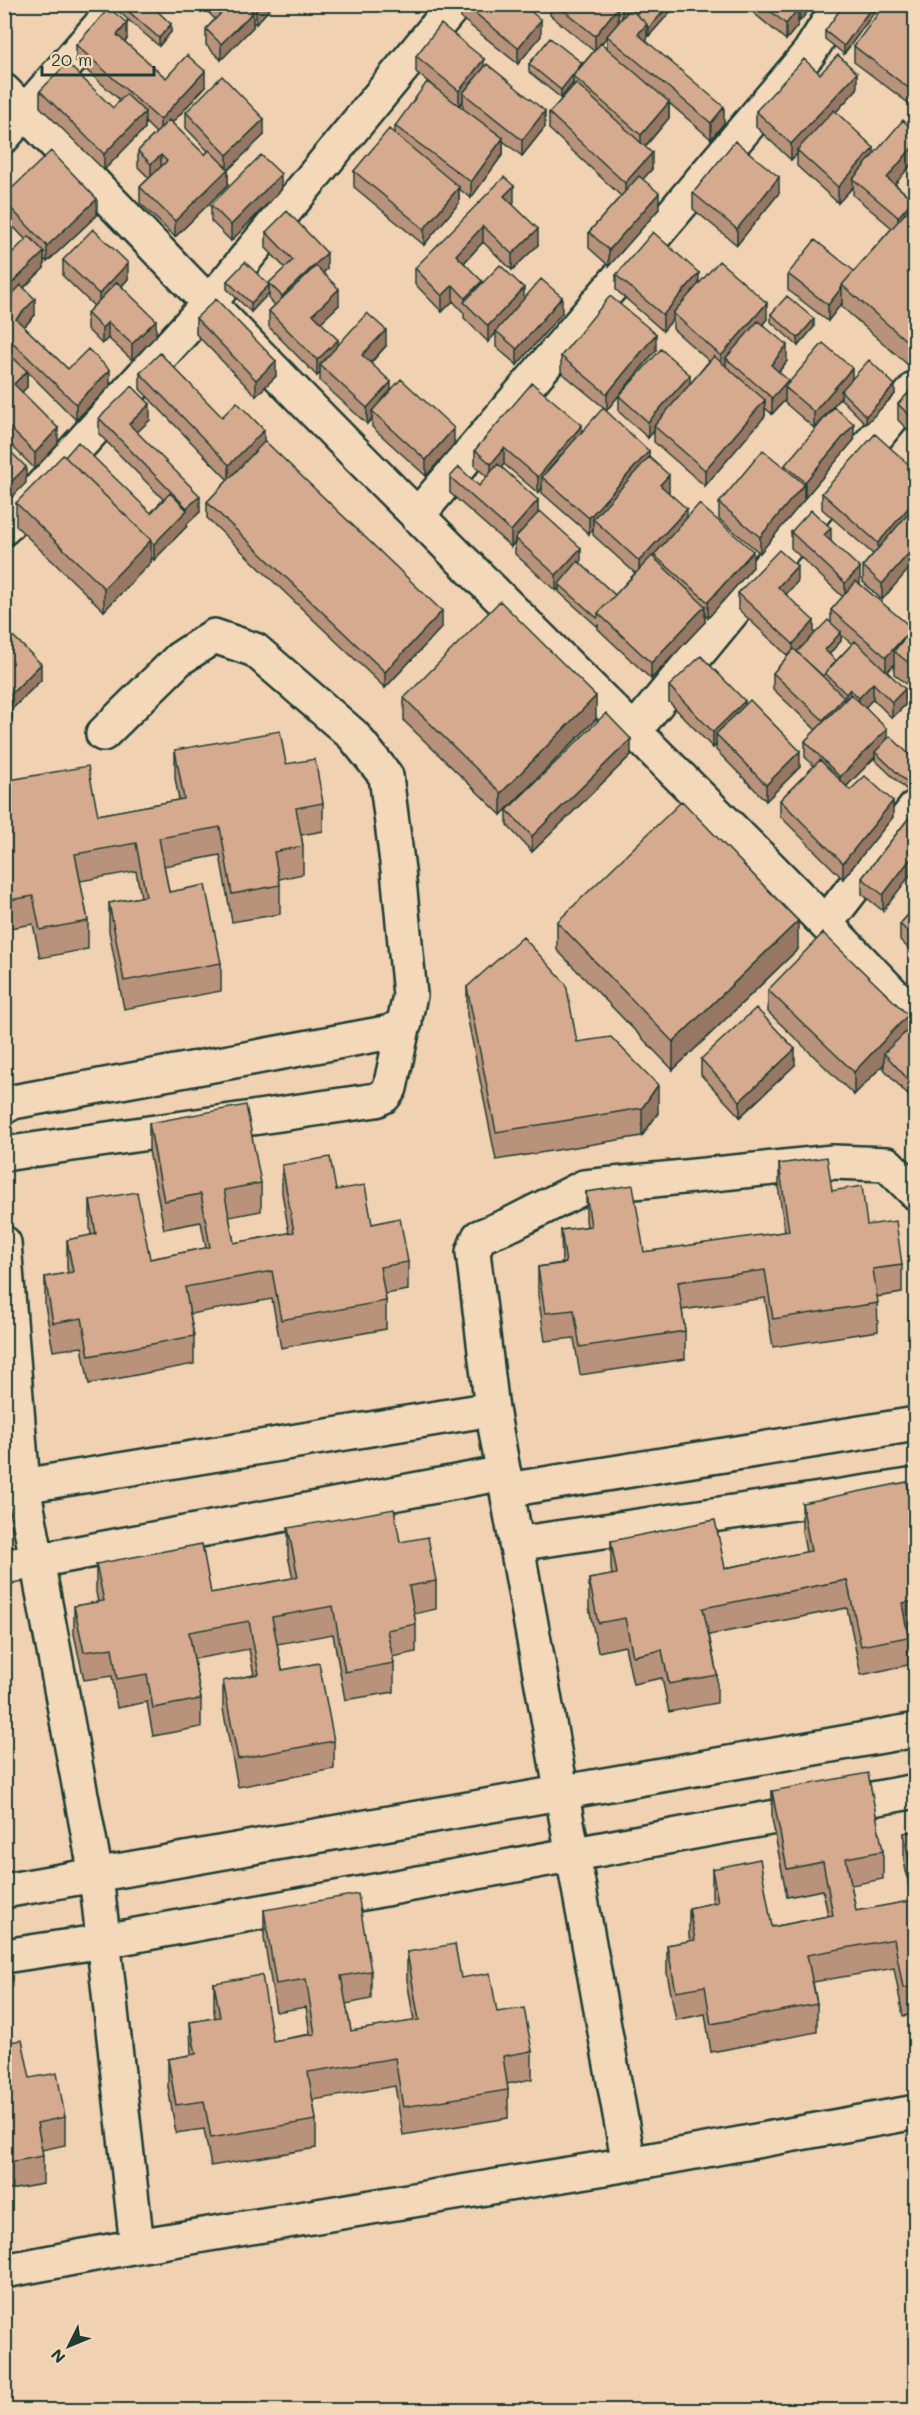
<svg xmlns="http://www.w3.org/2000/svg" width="920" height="2415" font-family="Mali,sans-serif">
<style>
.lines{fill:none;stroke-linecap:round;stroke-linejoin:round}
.minor-casing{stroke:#1f3d34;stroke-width:38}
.minor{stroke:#f3d9ba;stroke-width:33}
.wall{fill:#b8927a;stroke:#1f3d34;stroke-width:1.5;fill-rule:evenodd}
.shaded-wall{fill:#967763;stroke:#1f3d34;stroke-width:1.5}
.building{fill:#d6aa8e;stroke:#1f3d34;stroke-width:1.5}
</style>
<rect width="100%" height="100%" fill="#f0d1b2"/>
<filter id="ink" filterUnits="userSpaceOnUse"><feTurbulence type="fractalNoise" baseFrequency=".0167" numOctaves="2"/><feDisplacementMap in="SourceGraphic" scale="12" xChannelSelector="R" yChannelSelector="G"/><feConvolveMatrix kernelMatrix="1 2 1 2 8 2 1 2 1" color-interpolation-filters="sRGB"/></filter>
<g filter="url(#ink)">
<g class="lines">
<defs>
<path id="minor" d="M4,91C143,233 278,378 419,517C585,684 754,847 916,1018
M4,136L119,4
M417,516L809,53L840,4
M4,528L210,302L455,4
M635,730L916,388
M826,923L916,807
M4,1107L13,1102L391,1032L405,1023
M4,1154L376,1100L384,1096L390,1088L410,995L398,870L386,776L353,735L255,650L214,636L179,659L103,734
M4,1243L23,1486L96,1875L137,2246
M4,1489L492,1409
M507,1490L916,1424
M516,1544L916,1485
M4,1567L504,1473
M4,1891L916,1730
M4,1956L104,1941L916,1791
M629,2164L492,1409L473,1252L479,1237L511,1224L584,1187L833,1162L887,1164L916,1193
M4,2271L137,2246L629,2164L916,2112"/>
</defs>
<!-- minor casing -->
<use href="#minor" class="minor-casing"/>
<!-- minor -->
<use href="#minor" class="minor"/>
</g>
<!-- wall -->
<path class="wall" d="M119,4H157L154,9L171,32L159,46L119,12Z
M200,4H274L256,24L253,22V27L221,60L206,45V29L215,19Z
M461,4H522L541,36L518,64L461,18Z
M550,4H637L632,11L636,14L644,4H677L649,36L647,34V40L646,41L724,123L711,139L669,103V118L645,147L652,169L643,179L659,209L609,266L589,248V232L621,196L549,129V113L573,87V83L561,98L529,72V64L582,65L594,51L550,15ZM607,36V49L601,44Z
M743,4H814L800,21L798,19V25L786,40Z
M879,4V6L844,54L825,39V31Z
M915,4V108L854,62V46Z
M127,39L125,42L166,78L205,87L172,123L205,155L208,151L186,128V112L264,135L228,170V185L175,237L140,203V187L149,178L138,167V151L156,133L145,122V128L104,170L40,107V91L113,108L120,100L76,61V45Z
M416,56L484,67L545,127L522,156L503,141V154L471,198L459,189V203L424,245L354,187V171L395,134V126L445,96L416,72ZM463,101V109L459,106Z
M820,74L857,89L836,112L874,154L895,184L913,200L908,365L842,307V303L828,321L788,290V274L854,271L892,228L853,195V187L838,203L797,166V154L791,160L756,127V111Z
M281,190L231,241L211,221V205Z
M693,193H779L737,245L693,209Z
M4,196L97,215L47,262L44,259V268L24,288L35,315L24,327L68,369L110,386L76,420L27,371V387L22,392L58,444L35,469L4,438V261L26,240L4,217Z
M514,202L512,204L538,245L512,270L483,242L464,263L482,283L562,313L517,365L496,347V333L488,342L464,318V313L453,301L442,312L415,284V268Z
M266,232L327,269L323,273L339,305L321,322L338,345L386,346L371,363L391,390L454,444L426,476L372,427V418L367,424L320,381V373L317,376L269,327V311L275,305L269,299V283L285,268L266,248Z
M63,260L128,279L122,286L156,336L132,360L108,338L102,344L87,329V313L94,306L63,276Z
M616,275L699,284L767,319L763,324L787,361L779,372L788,383L852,379L895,394L866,424L841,399V397L814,428L785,403V400L772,414L765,408V416L705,486L654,442V431L648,438L619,412V396L690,384L709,361L673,329V319L663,331L616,290Z
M227,281L269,293L251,312L227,289Z
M771,314L814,327L798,346L771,322Z
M196,318L276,376L256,396L196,334Z
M656,350L607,410L561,372V356Z
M140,373L222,417L264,442L442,627L385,688L207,518V502L228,480L140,389Z
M915,386V437L898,420V404Z
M99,418L150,420L137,432L200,512L187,524V526L154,560L151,557V562L104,611L16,526V503L151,513L163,499L99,434Z
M582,432L649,457L669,491L668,492L687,518L753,567L708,618L705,615V622L651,679L598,629V625L597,626L559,592V588L556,591L515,554V542L511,547L450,493V477L479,486L487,477L475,466V450ZM504,464L538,493L542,488V493L589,534L593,529V535L635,573L615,595L581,564L501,467Z
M854,440L805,498L804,497V500L760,553L719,519V503L785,469V465Z
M915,470L882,600L863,582V566L873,554L822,509V493Z
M791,532L831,541L860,584L912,629L915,625V691L894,674V664L888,672L905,705L892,718L873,699L865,707L887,738L915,760L909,792L875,760V757L846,787L850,790L893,817L843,879L780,816V800L814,766L805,757V741L816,730L773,689V673L788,656L738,609V593L797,582L786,594L814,634L831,623V610L843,597L791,548ZM841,635L852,644L836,661L829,654L841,641Z
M4,627L41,680L12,709V719L4,726Z
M669,686L745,705L800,767L766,801L716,750V745L713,748L669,702Z
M404,698L596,719L501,815L404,721Z
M175,750L286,764L323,803V831L301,835L303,846V874L279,879L280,885V914L232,922L220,855L164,866L169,892L221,963V991L124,1009L109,931V903L141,897L136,871L80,881L88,921V949L40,958L33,924L4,929V781L98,815L179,800L175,778Z
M631,755L532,852L507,825V810Z
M915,810L883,911L862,894V878Z
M915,907V955L900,940V924Z
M557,922L798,949L673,1070L557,950Z
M467,987L658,1113L642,1136L496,1160L467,1015Z
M768,990L908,1030L915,1034V1103L884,1069V1064L854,1095L768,1012Z
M701,1059L795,1065L740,1117L701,1075Z
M149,1123L261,1183V1211L229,1217L234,1243L289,1233L282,1193V1165L336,1190L372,1224L408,1262V1290L385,1294L386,1301V1329L281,1348L272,1299L190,1314L194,1336V1364L89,1384L82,1347L53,1351L45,1305V1277L68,1273L67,1268V1240L91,1235L90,1228V1200L150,1259L206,1248L201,1222L164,1229L149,1151Z
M779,1164L832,1191L867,1225L902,1265V1293L877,1297L878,1331L773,1347L765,1298L682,1310L685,1331V1359L580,1375L574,1338L545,1341L538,1295V1267L562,1263L561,1230L587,1227L586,1220V1192L644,1252L785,1232L779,1192Z
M802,1503L907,1630L908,1637V1665L861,1675L847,1608L709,1635L717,1675V1703L669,1712L662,1678L633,1684L625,1646L598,1652L589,1607V1579L612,1575L611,1569V1541L725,1568L806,1552L802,1531Z
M288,1528L400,1542L436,1581V1609L414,1614L416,1624V1652L392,1657L394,1663V1692L345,1700L333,1634L277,1644L282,1670L334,1741V1769L238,1787L223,1709V1681L254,1675L249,1649L194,1659L201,1699V1727L153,1736L147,1702L117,1708L112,1676L84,1680L74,1634V1606L98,1602L96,1592V1564L211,1593L293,1578L288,1556Z
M772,1791L883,1851V1879L851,1885L856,1911L912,1901L904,1861V1833L915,1831V2014L903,2016L894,1968L813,1982L817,2004V2032L711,2052L705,2014L676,2020L667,1973V1945L690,1941L689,1936V1908L713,1903L712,1897V1869L772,1927L828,1916L823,1890L787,1897L772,1819Z
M264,1910L371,1971V1999L346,2004L351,2031L414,2021L407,1980V1952L461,1978L497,2012L532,2051V2079L507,2084L508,2090V2118L403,2135L395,2086L313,2100L316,2120V2148L211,2166L204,2129L176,2133L168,2087V2059L191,2055L190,2022L215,2018L214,2011V1983L273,2041L310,2034L306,2007L276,2012L264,1938Z
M4,2043L30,2078L65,2117V2145L42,2150L43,2156V2184L4,2191Z"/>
<!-- shaded-wall -->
<path class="shaded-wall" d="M150,4H157L150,13Z
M256,4H274L256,24Z
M623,4H637L622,22V6Z
M670,4H677L649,36V28Z
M801,4H814L800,21V5Z
M874,4H879V6L844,54V46Z
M618,7V23L595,52V36Z
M798,9V25L786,40V24Z
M253,12V27L221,60V44Z
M541,20V36L518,64V48Z
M127,23V39L117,51V35Z
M171,24V32L159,46V38Z
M647,24V40L638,50V34Z
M484,59V75L463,93V101L459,107V91Z
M582,63V71L573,76V83L561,98V90Z
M205,71V87L160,136V120Z
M857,73V89L799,152L797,150V154L791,160V144Z
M669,102V118L641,151V135Z
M724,107V123L711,139V123Z
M545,111V127L522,156V140Z
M145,112V128L104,170V154Z
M264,119V135L228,170V185L175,237V221L227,169V155Z
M503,138V154L471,198V182Z
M915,144V160L887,194V178Z
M874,148V164L853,179V187L838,203V187Z
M652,153V169L625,199V183Z
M161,155V170L151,180V164Z
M281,174V190L231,241V225Z
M779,177V193L737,245V229Z
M514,186V202L504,212V196Z
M459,187V203L424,245V229Z
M659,193V209L609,266V250Z
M97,199V215L47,262V246Z
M913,200V216L898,233V217Z
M483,226V242L456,271V255Z
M538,229V245L512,270V254Z
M44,252V268L4,307V291Z
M327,253V269L282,312V296Z
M128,263V279L99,310V294Z
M699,273V289L673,313V319L663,331V315Z
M482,281V296L465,303V298Z
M269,285V293L251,312V303Z
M453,285V301L442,312V296Z
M842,287V303L828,321V305Z
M524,288V304L496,331V333L488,342V326Z
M339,289V305L313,330V314Z
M562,297V313L517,365V349Z
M35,299V315L16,335V319Z
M767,303V319L730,362L726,358V366L721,372V356Z
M814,319V327L798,346V338Z
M156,320V336L132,360V344Z
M108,322V338L102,344V328Z
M386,330V346L362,371V355Z
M915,333V356L908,365V342Z
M656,334V350L607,410V394Z
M338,340V356L320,365V373L317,376V360Z
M787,345V361L771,381V365Z
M276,361V376L256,396V380Z
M852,368V384L841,391V397L814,428V412Z
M110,370V386L76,420V404Z
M27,371V387L14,400V384Z
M690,375V391L654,426V431L648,438V422Z
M788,380V390L785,387V400L772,414V398Z
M391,382V398L372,411V418L367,424V408Z
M895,385V394L866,424V416Z
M765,400V416L705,486V470Z
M150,404V420L129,440V424Z
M854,424V440L805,498V482Z
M582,425V441L542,477V488L538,493V477Z
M58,428V444L35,469V453Z
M454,428V444L426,476V460Z
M264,430V446L229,481V465Z
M504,448V464L491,480V464Z
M649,451V467L593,519V529L589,534V518Z
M26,467V483L4,505V489Z
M669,475V491L660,501V485Z
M804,484V500L760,553V537Z
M200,496V512L187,524V526L154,560V544L187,510V508Z
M538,500V516L515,538V542L511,547V531Z
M915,500V516L878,559V543Z
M687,509V525L654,555V561L639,577V561Z
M831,528V544L824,535Z
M151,540V562L104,611V588Z
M915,546V562L882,600V584Z
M581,548V564L559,584V588L556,591V575Z
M753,551V567L708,618V602Z
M797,566V582L778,603V587Z
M860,568V584L845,599V583Z
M705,606V622L651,679V663Z
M442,611V627L385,688V672Z
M814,621V637L793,660V644Z
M912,628V644L894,651V664L886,673V657Z
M841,632V641L825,658V650Z
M41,664V680L12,709V719L4,726V710L9,706V696Z
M873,683V699L859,714V698Z
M850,689V705L846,710V694Z
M905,689V705L892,718V702Z
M596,696V719L501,815V793Z
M844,697V713L823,736V720Z
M745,701V717L716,734V745L713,748V732Z
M887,729V745L875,752V757L840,793V777Z
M631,739V755L532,852V836Z
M800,751V767L766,801V785Z
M915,777V785L909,792V784Z
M893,801V817L843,879V863Z
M915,853V869L883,911V895Z
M798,921V949L673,1070V1042Z
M908,1015V1038L884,1053V1064L854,1095V1072Z
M795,1049V1065L740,1117V1101Z
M658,1085V1113L642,1136V1108Z
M915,1601V1629L902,1631V1603Z"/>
<!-- building -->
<path class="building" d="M120,4H150L171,24L159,38Z
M216,4H246L253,12L221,44L206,29L223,11Z
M464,4H522L541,20L518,48Z
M556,4H615L618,7L595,36Z
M644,4H670L649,28L647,26V24L636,14Z
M762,4H793L798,9L786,24Z
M844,4H874L844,46L825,31Z
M885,4H915V93L854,46Z
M109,8L127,23L117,35L166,78L187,55L205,71L160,120L76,45Z
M630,9L647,24L638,34L724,107L711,123L607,36Z
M441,24L484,59L459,91L416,56Z
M550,38L582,63L561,90L529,64Z
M601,43L669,102L641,135L573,76Z
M838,55L857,73L791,144L756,111L804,59L820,74Z
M67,63L113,108L126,94L145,112L104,154L40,91Z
M487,64L545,111L522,140L463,93Z
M222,76L264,119L227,155L186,112Z
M427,82L503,138L471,182L395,126Z
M576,83L652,153L625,183L549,113Z
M834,110L874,148L838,187L797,150Z
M169,120L205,155L209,150L228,169L175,221L140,187L167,161L161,155L151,164L138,151Z
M903,120L915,132V144L887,178L913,200L898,217L853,179Z
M389,129L459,187L424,229L354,171Z
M735,141L779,177L737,229L693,193Z
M51,151L97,199L47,246L4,201V196Z
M261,155L281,174L231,225L211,205Z
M639,176L659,193L609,250L589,232Z
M504,177L514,186L504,196L538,229L512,254L483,226L456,255L482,281L465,298L453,285L442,296L415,268Z
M915,202V333L908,342L842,285Z
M287,211L327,253L282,296L269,283L293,260L266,232Z
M93,229L128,263L99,294L63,260Z
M653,232L699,273L663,315L616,275Z
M29,236L44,252L4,291V261Z
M815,240L854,271L842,285V287L828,305L788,274Z
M719,261L767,303L721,356L673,313Z
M245,262L269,285L251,303L227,281Z
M500,265L524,288L488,326L464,302Z
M316,266L339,289L313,314L338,340L317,360L269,311Z
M541,279L562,297L517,349L496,331Z
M117,282L156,320L132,344L108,322L102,328L87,313Z
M21,285L35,299L16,319L68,369L88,349L110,370L76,404L4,334V303Z
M610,296L656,334L607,394L561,356Z
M787,296L814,319L798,338L771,314Z
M216,299L276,361L256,380L196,318Z
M367,313L386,330L362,355L391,382L367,408L320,365Z
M758,321L787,345L771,365L788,380L772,398L726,358Z
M823,343L852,368L814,412L785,387Z
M4,349L27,371L14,384L58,428L35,453L4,422Z
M661,349L690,375L648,422L619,396Z
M160,353L222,417L237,402L264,430L229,465L140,373Z
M714,356L765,400L705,470L654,426Z
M869,360L895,385L866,416L841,391Z
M401,379L454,428L426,460L372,411Z
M532,383L582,425L538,477L504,448L491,464L475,450Z
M132,386L150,404L129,424L200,496L187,508L99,418Z
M915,386V421L898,404Z
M834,407L854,424L805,482L785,465Z
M603,408L649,451L589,518L542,477Z
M875,434L915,470V500L878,543L822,493Z
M265,441L442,611L385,672L207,502Z
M78,442L151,513L170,493L187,510L154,544L150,541L151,540L65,457Z
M5,446L26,467L4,489V447Z
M763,450L804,484L760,537L719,503Z
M63,455L151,540L104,588L16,503Z
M649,457L669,475L660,485L687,509L639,561L593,519Z
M498,464L538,500L511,531L450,477L459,467L479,486Z
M699,504L753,551L708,602L654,555Z
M915,506V546L882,584L863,566Z
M811,510L831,528L824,535L860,568L845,583L791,532Z
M540,511L581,548L556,575L515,538Z
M779,550L797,566L778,587L814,621L793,644L738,593Z
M652,556L705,606L651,663L598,613Z
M578,561L615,595L598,613V616L597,618L559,584Z
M856,581L912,628L886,657L831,610Z
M500,601L596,696L501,793L404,698Z
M828,620L841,632L825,650L836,661L823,676L797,652Z
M915,625V668L894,651Z
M4,627L41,664L9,696L4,691Z
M855,641L905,689L892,702L873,683L859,698L850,689L846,694L825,673Z
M794,649L844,697L823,720L773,673Z
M701,656L745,701L713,732L669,686Z
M851,694L887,729L840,777L805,741Z
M4,695L12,703L4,710Z
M750,700L800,751L766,785L716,734Z
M606,713L631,739L532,836L507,810Z
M280,731L286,764L315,759L323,803L296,808L303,846L274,852L280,885L232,894L220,827L159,838L169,892L205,885L221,963L124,981L109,903L146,896L136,843L75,854L88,921L40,930L33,896L4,901V781L88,766L98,815L184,799L175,750Z
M890,736L915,760V777L909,784L875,752Z
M820,760L850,790L865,776L893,801L843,863L780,800Z
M682,801L798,921L673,1042L557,922Z
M915,810V853L883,895L862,878Z
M915,907V939L900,924Z
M823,933L908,1015L854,1072L768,990Z
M523,937L566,984L577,1042L611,1037L658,1085L642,1108L496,1132L467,987Z
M756,1008L795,1049L740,1101L701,1059Z
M910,1028L915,1034V1087L884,1053Z
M246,1105L261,1183L224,1190L234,1243L294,1232L282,1165L330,1157L336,1190L365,1185L372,1224L400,1218L408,1262L380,1267L386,1301L281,1320L272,1271L185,1287L194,1336L89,1356L82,1318L53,1323L45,1277L73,1272L67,1240L96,1234L90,1200L137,1192L150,1259L210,1247L201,1194L164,1201L149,1123Z
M827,1157L832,1191L862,1186L867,1225L896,1221L902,1265L873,1269L878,1303L773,1319L765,1270L678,1282L685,1331L580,1347L574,1310L545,1313L538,1267L566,1263L561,1230L591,1226L586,1192L633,1185L644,1252L789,1231L779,1164Z
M907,1482L914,1519H915V1601L902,1603L908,1637L861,1646L847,1580L703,1608L717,1675L669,1684L662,1650L633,1656L625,1618L598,1623L589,1579L617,1574L611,1541L715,1520L725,1568L811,1551L802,1503Z
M394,1509L400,1542L428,1537L436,1581L409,1586L416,1624L387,1630L394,1663L345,1672L333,1606L272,1617L282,1670L319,1663L334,1741L238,1759L223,1681L259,1674L249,1621L189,1632L201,1699L153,1708L147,1674L117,1679L112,1648L84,1652L74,1606L104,1601L96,1564L202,1544L211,1593L298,1577L288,1528Z
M868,1773L883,1851L846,1858L856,1911L915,1900V1986L903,1988L894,1939L807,1955L817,2004L711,2024L705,1986L676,1991L667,1945L695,1940L689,1908L718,1902L712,1869L760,1859L772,1927L833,1915L823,1862L787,1869L772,1791Z
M915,1831V1892L904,1833Z
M358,1894L371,1971L341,1976L351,2031L419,2020L407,1952L455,1944L461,1978L490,1973L497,2012L524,2008L532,2051L503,2056L508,2090L403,2107L395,2058L308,2072L316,2120L211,2138L204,2101L176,2105L168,2059L196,2054L190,2022L220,2017L214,1983L262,1975L273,2041L315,2034L306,1979L276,1984L264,1910Z
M22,2040L30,2078L57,2073L65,2117L37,2123L43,2156L4,2163V2043Z"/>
</g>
<!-- margin -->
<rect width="920" height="2415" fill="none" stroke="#f3d9ba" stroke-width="24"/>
<rect x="12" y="12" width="896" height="2391" fill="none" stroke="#1f3d34" stroke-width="2" filter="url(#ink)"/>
<!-- north arrow -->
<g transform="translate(69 2346) rotate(227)" stroke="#f3d9ba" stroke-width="4.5" paint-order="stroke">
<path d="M0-4.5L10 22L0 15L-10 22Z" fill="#1f3d34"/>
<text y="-9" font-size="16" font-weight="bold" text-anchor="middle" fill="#1f3d34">N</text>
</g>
<!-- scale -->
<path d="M42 66v9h112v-9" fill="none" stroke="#1f3d34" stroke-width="3"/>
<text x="51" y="66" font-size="18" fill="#1f3d34" stroke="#f3d9ba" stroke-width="4.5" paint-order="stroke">20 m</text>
</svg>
